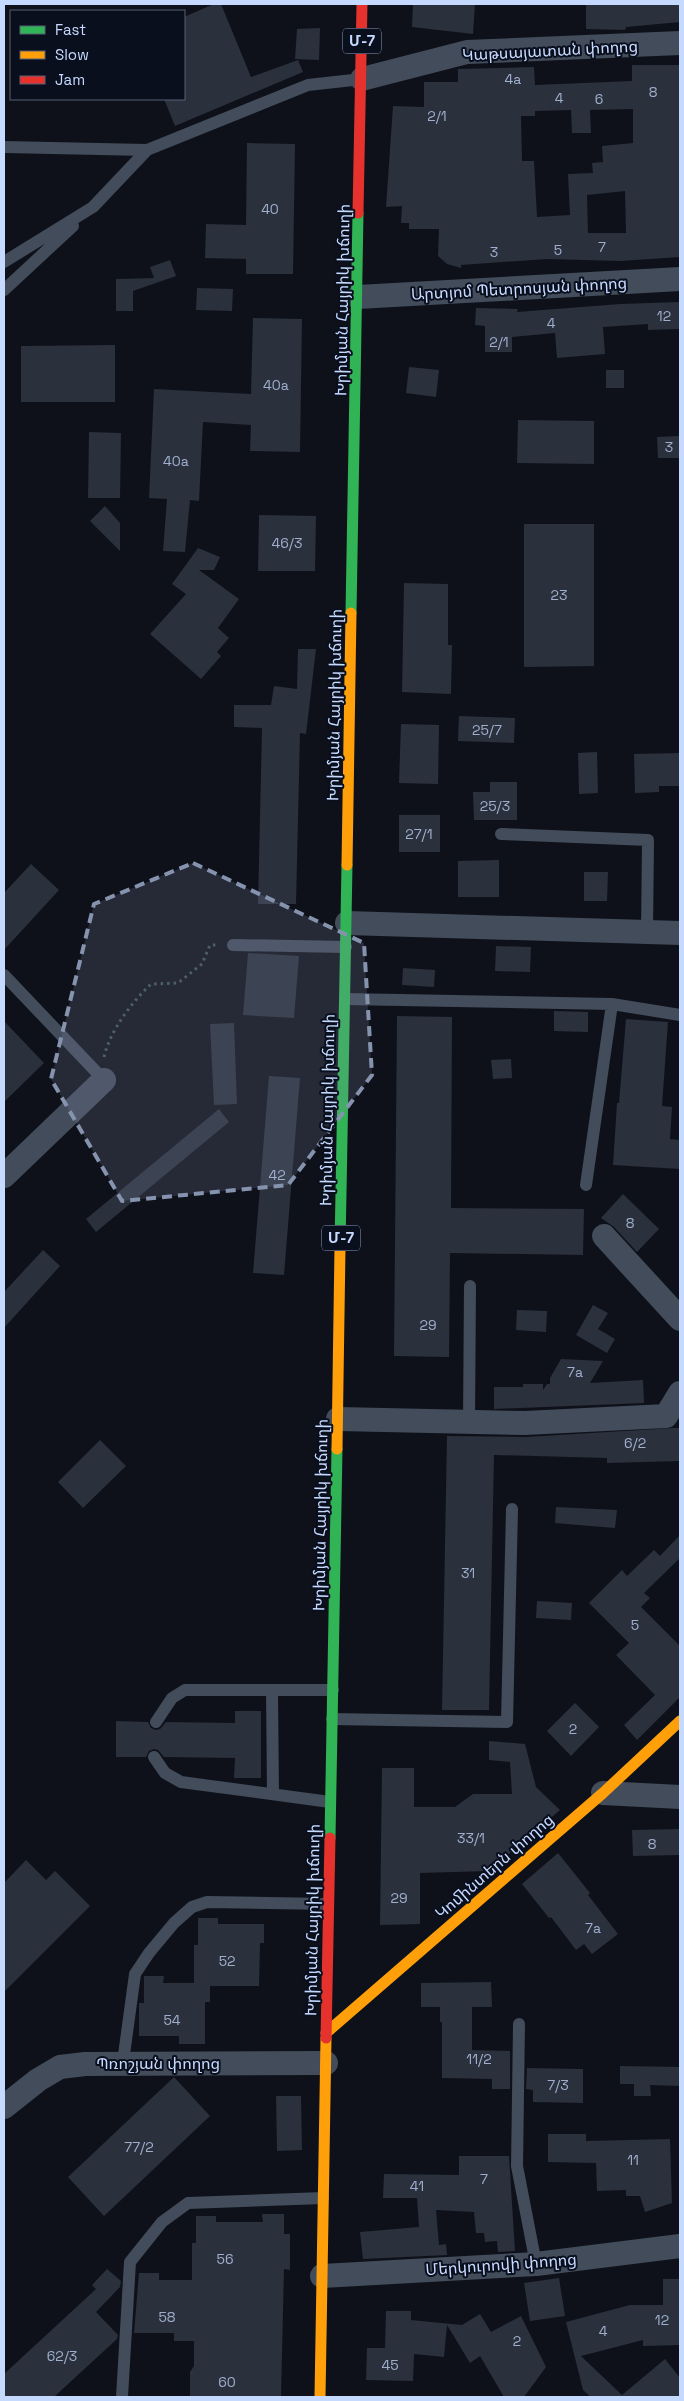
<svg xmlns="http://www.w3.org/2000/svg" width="684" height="2401" font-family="'Space Grotesk','Noto Sans Armenian',sans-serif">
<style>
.building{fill:#2a303c;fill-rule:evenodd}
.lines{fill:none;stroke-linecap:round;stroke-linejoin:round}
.path{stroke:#3e5555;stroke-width:3;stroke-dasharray:2.5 4;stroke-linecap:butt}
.lane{stroke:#424c5a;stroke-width:12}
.street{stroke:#424c5a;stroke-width:24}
.fast{stroke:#30b455;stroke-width:11}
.slow{stroke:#ff9f0a;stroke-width:11}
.jam{stroke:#e5322d;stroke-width:11}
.marked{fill:#8693ae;fill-opacity:0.2;stroke:#8693ae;stroke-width:4;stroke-dasharray:10 6;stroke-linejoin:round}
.labels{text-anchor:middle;stroke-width:4;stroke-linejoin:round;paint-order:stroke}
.number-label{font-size:14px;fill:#9fafce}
.shield{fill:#0a0f1d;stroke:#8e9cbb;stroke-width:1}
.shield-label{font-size:15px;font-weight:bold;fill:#c6d9ff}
.street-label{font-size:16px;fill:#c6d9ff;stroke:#0a0f1d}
</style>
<rect width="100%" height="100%" fill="#0e1119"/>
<!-- building -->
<path class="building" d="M214,4H221L251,77L298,60L303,72L175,126L164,99H184V17Z
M413,4H475L473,34L412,27Z
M648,4H680V22L626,27L625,30L586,29V5Z
M320,28L319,60L295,59L297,29Z
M632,65H680V257L620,261L547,259L461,265V268L447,264L438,256L439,229H409V223H401L402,206L386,207L393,106L424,107V82H458V69L534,67L535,85L632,81ZM633,109V143L602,146L603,162L592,163L593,173L568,174L570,215L537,217L534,161H522L521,116H535V111L571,110L572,133H591L590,110ZM625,191L626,233H588L587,195Z
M247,143L295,144L293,274H246V259L205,258L206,224L246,225Z
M170,260L176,276L133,291V311H116V279L154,278L150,267Z
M197,288L233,289L232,311L196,310Z
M680,302V329L648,330V324L603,327L605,354L557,358L555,333L512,337V352H485V326L475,325L476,308L518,309L517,312L620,304Z
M253,318L302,319L300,452L250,451L251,425L203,422L199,501L190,500L185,552L163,551L167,499L149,498L154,389L251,394Z
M115,345V402H21V346Z
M409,367L439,370L436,397L406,393Z
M606,370H624V388H606Z
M518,420L594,421V464L517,463Z
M89,432L121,433L120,498H88Z
M680,436V458H658L657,437Z
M105,506L120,523V551L90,521Z
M259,515L316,516L315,571H258Z
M524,524H594V666L524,667Z
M198,548L220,557L214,570H199L239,599L218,628L229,638L217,652L221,656L201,679L150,634L186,594L172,584Z
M404,583L448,584V645H452L451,694L402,692Z
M298,649H316L306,734L300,733L296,904H258L262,728L234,727V705H271L274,686L297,689Z
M459,716L515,718L514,743L458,741Z
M401,724L439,725L438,784L399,783Z
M597,752L598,793L579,794L578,753Z
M680,753V786H659V792L635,793L634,754Z
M490,782H517V820H474L473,792H490Z
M399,815H440V852H399Z
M499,860V897H458V861Z
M31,864L59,890L4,950V893Z
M584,872H608L607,901H584Z
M496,946L531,947L530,972L495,971Z
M248,953L299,956L294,1018L243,1015Z
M403,968L435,970L434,987L402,985Z
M554,1011L588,1012V1032L554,1031Z
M397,1016L452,1017L451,1208L584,1209L583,1255L450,1253L449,1357L394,1356Z
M626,1019L668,1022L662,1106L672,1107L670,1139L680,1140V1169L613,1165L617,1103H619Z
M4,1021L44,1063L4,1102Z
M234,1023L237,1104L214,1105L210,1024Z
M511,1059L512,1078L493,1079L491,1060Z
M269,1076L300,1078L284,1275L253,1273Z
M219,1109L229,1122L96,1232L86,1219Z
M623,1194L659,1229L637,1252L614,1227L601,1218Z
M43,1250L60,1266L4,1328V1292Z
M593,1305L608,1313L598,1329L615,1339L607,1353L576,1335Z
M517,1310L547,1311L546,1332L516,1330Z
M561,1359L603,1361L590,1383L643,1380L644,1403L494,1409V1387H523V1384H543V1390L547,1384H550V1378Z
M673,1428H680V1461L607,1463V1458L494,1455L489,1710H442L447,1436L526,1437Z
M100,1440L126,1466L83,1508L58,1482Z
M556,1507L617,1510L615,1528L555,1523Z
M680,1535V1558L644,1593L650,1598L641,1607L680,1646V1697L637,1740L624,1725L655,1695L616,1655L629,1643L589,1603L622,1570L627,1576L654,1550L660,1556Z
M537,1601L572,1603L571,1620L536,1618Z
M575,1703L599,1727L571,1756L547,1731Z
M235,1711H261V1778H234L235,1758L164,1757L158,1750L154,1749L149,1751L146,1757H116V1721L148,1722L151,1728L156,1730L160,1729L166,1722L235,1723Z
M489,1741L525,1744L536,1787L560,1810L489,1871L420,1873V1924L380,1925L382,1768H414V1807H455L473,1794H512L510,1762L489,1760Z
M680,1829V1855L633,1856L632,1830Z
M558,1853L590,1893L588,1895L618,1934L592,1954L584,1944L576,1950L551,1917L549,1918L522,1884Z
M26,1860L46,1880L55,1871L90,1906L4,1992V1883Z
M198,1918H218V1924H264V1943H260L259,1986H210V2002H205V2044H179V2036H139V2003H144V1976H164L163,1983H194V1945H198Z
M491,1982L492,2007H472V2050L510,2051V2089H492V2079L442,2078V2022H440V2007H421V1983Z
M620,2066L680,2067V2086L650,2085L651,2096H634V2084H620Z
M527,2068L583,2069V2103L533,2102V2090L526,2089Z
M174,2077L210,2116L104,2216L68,2177Z
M276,2096H301L302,2150L277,2151Z
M548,2134H586V2141L670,2139L672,2203L645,2212L640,2196H626V2190L597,2191L596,2163L548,2162Z
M459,2156H509L515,2251L498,2252L497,2241L485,2242L484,2233H476L474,2212L436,2210L439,2245L446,2244L447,2255L363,2259L360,2232L419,2227L417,2198H383L384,2174L459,2175Z
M262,2214H284V2234H290V2270L284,2269L281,2397H190V2372L194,2366V2341H174V2333H134L139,2273H159V2280H192V2243H196V2216H216V2222H263Z
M107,2269L121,2281L120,2287L96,2312L118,2335L117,2339L54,2397H4V2374L96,2289L92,2285Z
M559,2278L565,2316L530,2321L524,2283Z
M663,2279H680V2345L643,2346V2340L581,2356L622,2395L665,2359L680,2378V2397H591L583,2390L566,2322L630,2305H663Z
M386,2311H411V2320L462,2325L480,2314L491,2332L521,2316L546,2367L524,2397H504L480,2356L470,2363L447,2325L444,2357L414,2354L413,2381L366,2380L367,2348H385Z"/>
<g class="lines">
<!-- path -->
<path class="path" d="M104,1057C110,1031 131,1003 151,984L178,983L202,964L210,945H217"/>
<!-- lane -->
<path class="lane" d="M4,147L147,150
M4,262L93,207L147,150L308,85L362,79
M4,290L73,226
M501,834L648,840L647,932
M233,945L346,947
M4,975L104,1080
M345,999L612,1004L680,1015
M586,1185L612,1004
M469,1422L470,1286
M272,1690L273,1794
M332,1719L507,1722L512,1509
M156,1722L172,1698L185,1690H333
M154,1757L165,1773L181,1782L330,1802
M519,2024L517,2166L536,2264
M123,2062L135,1974L149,1953L174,1923L192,1907L207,1902L328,1904
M122,2397L130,2262L162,2222L188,2203L323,2198"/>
<!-- street -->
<path class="street" d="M362,79L467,52L680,43
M358,297L680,279
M347,923L680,933
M4,1176L104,1080
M604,1236L680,1319
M338,1419L525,1423L666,1416L680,1393
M603,1793L680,1797
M4,2107L38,2080L60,2067L85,2064L326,2063
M322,2276L536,2264L680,2246"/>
<!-- fast -->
<path class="fast" d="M351,613L358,213
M340,1247L347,865
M330,1838L337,1449"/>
<!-- slow -->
<path class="slow" d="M347,865L351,613
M337,1449L340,1247
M326,2033L603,1793L680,1721
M320,2397L326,2038"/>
<!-- jam -->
<path class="jam" d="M358,213L362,4
M326,2038L330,1838"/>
</g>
<!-- marked area -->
<path class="marked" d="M193,863L364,943L372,1075L288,1185L122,1201L51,1079L94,904Z"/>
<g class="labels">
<!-- number labels -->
<g class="number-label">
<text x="513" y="84">4a</text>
<text x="653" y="97">8</text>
<text x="559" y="103">4</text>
<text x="599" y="104">6</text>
<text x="437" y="121">2/1</text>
<text x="270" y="214">40</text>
<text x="602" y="252">7</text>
<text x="558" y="255">5</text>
<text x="494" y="257">3</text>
<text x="664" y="321">12</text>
<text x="551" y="328">4</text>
<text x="499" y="347">2/1</text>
<text x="276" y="390">40a</text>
<text x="669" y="452">3</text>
<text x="176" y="466">40a</text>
<text x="287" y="548">46/3</text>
<text x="559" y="600">23</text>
<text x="487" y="735">25/7</text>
<text x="495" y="811">25/3</text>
<text x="419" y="839">27/1</text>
<text x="277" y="1180">42</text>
<text x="630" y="1228">8</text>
<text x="428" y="1330">29</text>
<text x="575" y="1377">7a</text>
<text x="635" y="1448">6/2</text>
<text x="468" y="1578">31</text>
<text x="635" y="1630">5</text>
<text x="573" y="1734">2</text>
<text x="471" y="1843">33/1</text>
<text x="652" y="1849">8</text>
<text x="399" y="1903">29</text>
<text x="593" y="1933">7a</text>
<text x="227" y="1966">52</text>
<text x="172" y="2025">54</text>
<text x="479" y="2064">11/2</text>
<text x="558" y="2090">7/3</text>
<text x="139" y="2152">77/2</text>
<text x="633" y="2165">11</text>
<text x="484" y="2184">7</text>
<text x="417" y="2191">41</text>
<text x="225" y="2264">56</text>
<text x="167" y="2322">58</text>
<text x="662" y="2325">12</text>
<text x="603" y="2336">4</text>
<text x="517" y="2346">2</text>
<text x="62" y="2361">62/3</text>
<text x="390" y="2370">45</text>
<text x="227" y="2387">60</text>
</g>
<!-- shield labels -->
<g class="shield">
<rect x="343" y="28.5" width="38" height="25" rx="4"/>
<rect x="322" y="1225.5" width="38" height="25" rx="4"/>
</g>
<g class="shield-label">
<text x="362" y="46">Մ-7</text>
<text x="341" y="1243">Մ-7</text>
</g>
<!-- street labels -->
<g class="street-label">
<text transform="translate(550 50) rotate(-3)" y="6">Կաթսայատան փողոց</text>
<text transform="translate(519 288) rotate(-3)" y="6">Արտյոմ Պետրոսյան փողոց</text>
<text transform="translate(342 300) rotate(-89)" y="6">Խրիմյան Հայրիկ խճուղի</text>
<text transform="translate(334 705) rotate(-89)" y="6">Խրիմյան Հայրիկ խճուղի</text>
<text transform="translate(327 1110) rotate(-89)" y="6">Խրիմյան Հայրիկ խճուղի</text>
<text transform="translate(320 1515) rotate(-89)" y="6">Խրիմյան Հայրիկ խճուղի</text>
<text transform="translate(494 1866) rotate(-41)" y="6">Կոմինտերն փողոց</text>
<text transform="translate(312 1920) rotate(-89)" y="6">Խրիմյան Հայրիկ խճուղի</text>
<text x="158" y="2069">Պռոշյան փողոց</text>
<text transform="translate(501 2264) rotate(-4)" y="6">Մերկուրովի փողոց</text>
</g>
</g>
<!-- border -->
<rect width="684" height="2401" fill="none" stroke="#c6d9ff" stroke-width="10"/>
<!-- legend -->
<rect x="10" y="10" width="175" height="90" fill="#0a0f1d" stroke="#556077"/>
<rect x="20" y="26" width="25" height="8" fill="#30b455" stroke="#556077"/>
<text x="55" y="35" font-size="15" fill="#c6d9ff">Fast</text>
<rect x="20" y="51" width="25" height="8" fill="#ff9f0a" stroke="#556077"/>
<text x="55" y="60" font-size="15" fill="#c6d9ff">Slow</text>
<rect x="20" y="76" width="25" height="8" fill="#e5322d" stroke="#556077"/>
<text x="55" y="85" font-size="15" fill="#c6d9ff">Jam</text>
</svg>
